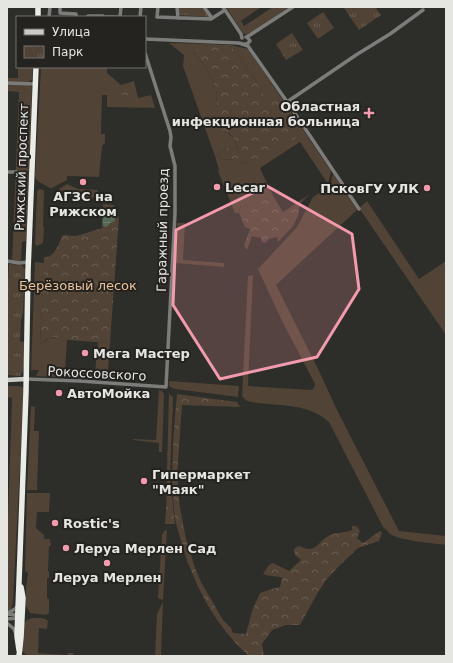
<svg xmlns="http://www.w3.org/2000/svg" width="453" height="663" font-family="'DejaVu Sans',sans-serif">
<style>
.green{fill:#514335}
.forest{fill:url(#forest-crowns)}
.park{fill:url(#park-tufts)}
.water{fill:url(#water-rules)}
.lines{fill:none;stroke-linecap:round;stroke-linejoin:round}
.minor{stroke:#7c7c7a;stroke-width:3.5}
.major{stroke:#cbccc8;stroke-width:4.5}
.highway{stroke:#eaece7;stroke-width:5.5}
.marked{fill:#f39aac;fill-opacity:0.2;stroke:#f39aac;stroke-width:3;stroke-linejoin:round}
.poi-dot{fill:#f39aac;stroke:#242320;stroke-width:1.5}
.labels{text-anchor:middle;stroke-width:4;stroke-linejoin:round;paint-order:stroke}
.poi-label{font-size:13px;font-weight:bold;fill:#e5e5e2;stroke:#242320;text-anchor:start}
.street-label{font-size:13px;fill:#e5e5e2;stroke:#242320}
.park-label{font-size:13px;fill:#e9c099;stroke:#242320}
</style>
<defs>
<pattern id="forest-crowns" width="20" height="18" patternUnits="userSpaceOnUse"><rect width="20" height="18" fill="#514335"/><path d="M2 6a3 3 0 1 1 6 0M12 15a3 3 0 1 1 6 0" fill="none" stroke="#6a5e52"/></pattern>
<pattern id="park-tufts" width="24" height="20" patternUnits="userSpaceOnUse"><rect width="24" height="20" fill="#514335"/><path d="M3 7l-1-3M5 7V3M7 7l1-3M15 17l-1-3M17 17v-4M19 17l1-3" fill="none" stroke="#6a5e52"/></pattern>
<pattern id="water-rules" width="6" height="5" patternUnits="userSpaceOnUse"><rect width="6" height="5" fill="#556954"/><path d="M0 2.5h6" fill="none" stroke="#6d7e6c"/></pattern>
</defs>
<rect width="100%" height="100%" fill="#2d2d29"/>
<!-- green -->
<path class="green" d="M226,7H261L241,21L244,26L273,7H289L249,34H245L243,33Z
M169,43L207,44L206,48L194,53L205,65L212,80L217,94L216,108L225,130L234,139L239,151L228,147L217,155L222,160C231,158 240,161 249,165L264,95L255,79L230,45L248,49L331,171L328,184L300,142L260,168L270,190L275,199L271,201L261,196L250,204H241L239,213H235L218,171L219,170L215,156L183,66L184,55Z
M18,67H33L32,80L28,82L7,83V78H18Z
M41,67H107V73L121,85L134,81L138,98L151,95L155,108L107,107V95H102L101,134H105V143L102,146L99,177L67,176V180L52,188H50L39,182L36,179L35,176Z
M7,85H29L32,87L26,241L22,242L21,261H12L19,92L7,91Z
M333,174L357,210L276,285L319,371L338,412L399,531L446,536V545C432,543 402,541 390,534C388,532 386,529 383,527L329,422C309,403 277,406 251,402C247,401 244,400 242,395L248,276L253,275L248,386L311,390L314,388L315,384L283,323L258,269L297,227L313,197L330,186Z
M67,184L78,189L98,190C97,206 67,196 59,191V189Z
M39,189L44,190L43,226L44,228L43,243L37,246L35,244L37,191Z
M367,201L419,279L446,261V335L359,208Z
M177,223H185L183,260L224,263V267L175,263Z
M35,262L44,263L40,345C52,336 53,337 67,340L65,371L95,373L98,342L110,343L108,371L128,372V380L126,381L36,376L39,370H31Z
M169,381L239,386L238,397L175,389L169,386Z
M7,386H20L24,388L13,602L11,610L7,612V549L12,398L7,397Z
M159,390L163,392L164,396L162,452H159V443L133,440V439L156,440Z
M31,406L35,407L34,431H39L37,490H27Z
M27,493H50L49,512H37L36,528L44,535V539H50L51,546H49L48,571L49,572V578H47V598L49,599V613L46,615L30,613L26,606V588L28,573L25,571Z
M167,530L163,600L158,598L162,535L164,531Z
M163,602L161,656H155L157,614Z
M32,618C37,618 45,617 48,621L47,629L39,628L38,653L67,655L68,653H74L73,656H28L22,651L21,647L23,625L27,620Z"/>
<!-- forest -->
<path class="forest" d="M207,44L230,45L255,79L264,95L274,97L293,118L298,127L299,136L258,163L249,165L242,162L228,159L222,160L217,155L228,147L239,150C234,138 231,130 216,129L210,118L216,108L217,94L212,80L205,65L194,53L201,47L206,48Z
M115,85L120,87L128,85L133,87L135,91V95L131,96L123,94L119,98L112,94L109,93L107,90L108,87L113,86Z
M310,194L300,204L298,216L293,226L278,242L277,237L268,239L266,243L262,242L261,238L252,236L247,250L244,246L250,229L245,227L239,213L241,204H250L253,195L261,196L271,201L275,199L283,212Z
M103,204L114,205V213L119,217L110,343L67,340L53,337L46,340L40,345L44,257C55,258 58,244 63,235L76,236L102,228V219L103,225L104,213L103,216Z
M169,394L173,397L170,478L175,524H165L166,511Z
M177,394L237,402L240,407L182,405L177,477L180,508L186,539L195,568L201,582L223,620L231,628L233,633L246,634L252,611L260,593L272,589L280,587L282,578C275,575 270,577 263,574L269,565L273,563L289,571L301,560L295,555L294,549L299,546C317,555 317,541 330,535C337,532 345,533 352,530V526H356V528L357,526L360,531L357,538L363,543L380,531L382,533L379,541L358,548L341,564L326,580L317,594L300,625H286L272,630L262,644L264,656H249C216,627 195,587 182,545C180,537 177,528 175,519C170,477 173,435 177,394Z"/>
<!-- park -->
<path class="park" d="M179,7H202L210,17L178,15V8Z
M345,7H375L381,15L359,30L344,8Z
M323,12L334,28L318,39L307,23Z
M292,33L303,50L286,60L276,44Z
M9,264L22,265L25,269L23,313L21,320L20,341L24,342C24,351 26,370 20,376L7,375V297Z"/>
<!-- water -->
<path class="water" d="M107,210H112L115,217V221L110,223L108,226L105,227L103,225C102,218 102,215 107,210Z"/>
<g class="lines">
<!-- minor -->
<path class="minor" d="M60,7V13L76,14V17
M158,7L157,17L211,19L225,10
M177,7L178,18
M204,7L212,18
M223,7L241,34L242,38
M88,16H103
M49,17L50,7
M103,17H120L121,7
M140,17L141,7
M246,37L250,35L293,7
M145,39L239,43L248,46L290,106L359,209
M244,44H247L250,41L248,38L246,37
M7,83L35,84
M287,102L356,55L390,34L423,10
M7,172H23
M7,261L19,263L29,262
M26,379L80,381L166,387L175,213V166L170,146L171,137L170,131L145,53
M8,613L15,609L18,605
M7,614L19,615
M7,619L18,618
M7,623L14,629L16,634"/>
<!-- major -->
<path class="major" d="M7,380L26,379"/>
<!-- highway -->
<path class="highway" d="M38,17V7
M19,650L17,636L26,392L28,271L36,67
M19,656L21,637L23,598L21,587"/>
</g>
<!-- marked area -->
<path class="marked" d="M267,186L352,234L359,289L317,357L220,379L173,305L176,230Z"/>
<!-- markers -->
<g class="poi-dot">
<path d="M367 107h4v4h4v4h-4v4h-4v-4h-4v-4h4z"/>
<circle cx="83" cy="182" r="4"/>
<circle cx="217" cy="187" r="4"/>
<circle cx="427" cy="188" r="4"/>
<circle cx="85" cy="353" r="4"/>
<circle cx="59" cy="393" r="4"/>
<circle cx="144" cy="481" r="4"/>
<circle cx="55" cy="523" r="4"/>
<circle cx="66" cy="548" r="4"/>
<circle cx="107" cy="563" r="4"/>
</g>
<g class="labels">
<!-- poi labels -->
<g class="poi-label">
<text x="360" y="111" text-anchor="end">Областная<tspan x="360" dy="15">инфекционная больница</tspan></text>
<text x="225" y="192">Lecar</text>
<text x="419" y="193" text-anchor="end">ПсковГУ УЛК</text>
<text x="83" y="201" text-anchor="middle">АГЗС на<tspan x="83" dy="15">Рижском</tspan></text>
<text x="93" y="358">Мега Мастер</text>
<text x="67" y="398">АвтоМойка</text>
<text x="152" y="479">Гипермаркет<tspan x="152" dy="15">"Маяк"</tspan></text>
<text x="63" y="528">Rostic's</text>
<text x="74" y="553">Леруа Мерлен Сад</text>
<text x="107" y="582" text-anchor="middle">Леруа Мерлен</text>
</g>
<!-- street labels -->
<g class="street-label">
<text transform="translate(21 167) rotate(-88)" y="5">Рижский проспект</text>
<text transform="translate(162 230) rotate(-89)" y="5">Гаражный проезд</text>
<text transform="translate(97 373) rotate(3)" y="5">Рокоссовского</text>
</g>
<!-- park labels -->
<g class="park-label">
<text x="78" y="290">Берёзовый лесок</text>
</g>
</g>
<!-- border -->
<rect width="453" height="663" fill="none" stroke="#e5e5e2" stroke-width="16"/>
<!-- legend -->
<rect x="16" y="16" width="130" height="52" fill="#242320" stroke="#71716e"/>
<rect x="24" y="29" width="20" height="6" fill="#cbccc8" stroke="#71716e"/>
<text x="52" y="36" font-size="12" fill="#e5e5e2">Улица</text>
<rect x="24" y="46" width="20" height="12" fill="url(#park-tufts)" stroke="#71716e"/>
<text x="52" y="56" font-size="12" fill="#e5e5e2">Парк</text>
</svg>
